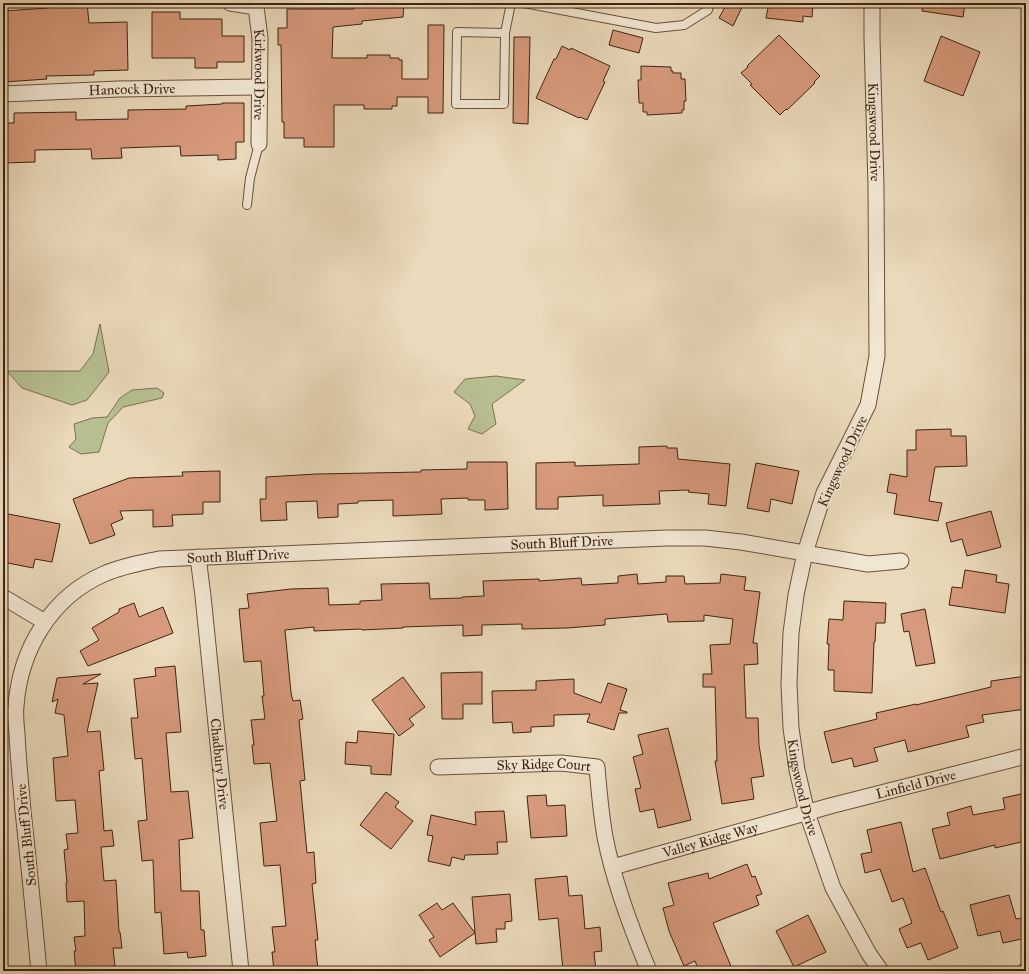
<svg xmlns="http://www.w3.org/2000/svg" width="1029" height="974" font-family="'IM FELL Great Primer',serif">
<style>
.green{fill:#b7bf90;stroke:#7b7150}
.building{fill:#d79a7c;stroke:#3f2311}
.lines{fill:none;stroke-linecap:round;stroke-linejoin:round}
.lane-casing{stroke:#6a503b;stroke-width:10}
.street-casing{stroke:#6a503b;stroke-width:17}
.lane{stroke:#f1e6d2;stroke-width:8}
.street{stroke:#f1e6d2;stroke-width:15}
.labels{text-anchor:middle;stroke-width:4;stroke-linejoin:round;paint-order:stroke}
.street-label{font-size:14px;fill:#3f2311;stroke:#f1e6d2}
</style>
<rect width="100%" height="100%" fill="#ead9ba"/>
<filter id="stains"><feTurbulence type="fractalNoise" baseFrequency=".005" numOctaves="4"/><feColorMatrix values="0 0 0 0 .2 0 0 0 0 .09 0 0 0 0 .02 0 0 0 .5 -.17"/></filter>
<radialGradient id="worn" r=".72"><stop offset=".6" stop-color="#630" stop-opacity="0"/><stop offset="1" stop-color="#630" stop-opacity=".3"/></radialGradient>
<!-- green -->
<path class="green" d="M100,324L109,372L87,400L72,405L22,388L7,371H80L93,354Z
M496,376L525,380L492,404L496,424L482,434L468,429L475,416L470,404L454,392L465,379Z
M157,388L164,393L162,398L123,407L108,423L99,452L81,454L69,447L76,439L74,424L92,418L107,417L120,398L132,390Z"/>
<!-- building -->
<path class="building" d="M48,3H87L89,23L127,22L128,70L94,71V75L46,76L47,79L4,82L3,11L48,8Z
M357,3H404L403,17L362,21V24L333,27L332,58H367V55H390V58H399V60H402V79H428V25H444L443,113H428V97H397V106H392V109H364V105H334V147H304V138H284V122H282L281,45H278V28H287V9H354V6H357Z
M727,3H744L733,26L719,18Z
M769,3H813L812,17L803,16V22L766,18Z
M923,3H965L963,17L922,11Z
M152,12H180V19H222V36H244V62H217V68H195V58H152Z
M613,30L643,38L639,53L609,45Z
M779,35L820,76L814,82L815,83L787,110L786,109L780,115L750,85L752,84L741,73L748,67L747,66Z
M941,36L980,52L963,96L924,81Z
M514,37H530L528,124L513,123Z
M562,46L570,50L571,48L610,66L603,81L605,82L587,120L580,117L579,118L536,98L554,59H556Z
M641,66L671,67V71H673V73H681V79H685L686,101H684V110H682V113L647,115V112H643V103H639L638,80H641Z
M222,103H244V142H236V159L218,160V155L181,156L180,146L121,148L122,158L92,159L91,149L35,150V162L3,163V123H14V113L76,112V120L128,119V110L186,109V106L222,104Z
M951,429V436H966L967,466L935,467L929,501L942,503L938,521L894,514L897,494L887,492L890,474L907,477V450H916V430Z
M667,446V448H677L678,459L730,464L726,506L708,504L709,494L688,492L689,490L659,491L660,504L603,506V495L558,497V509H536V463L575,462V466L639,464V447Z
M467,462H507L508,509L485,510V500H468V498L441,499L442,514L393,516V500L358,501V503L338,504V517L318,518L317,501L286,502L287,520L261,521L260,499H266V477L316,474L421,472V470L467,469Z
M756,463L799,471L792,504L771,499L769,512L747,508Z
M220,471V502H203V514L172,515L173,526L153,527V510L120,511L123,519L111,524L115,535L90,544L73,499L129,478L183,476L182,472Z
M991,511L1001,547L967,556L962,539L951,542L946,523Z
M3,513L60,524L52,562L35,559L33,568L3,562Z
M965,570L997,575L996,582L1009,584L1005,613L949,605L952,587L962,588Z
M637,574L638,584L666,582V576H684L685,584L720,583L721,574L746,577L744,590L760,592L753,643H757L758,664L744,665L746,718H758L759,745L764,776L751,778L754,799L722,804L715,761H717L715,687H703V674H712L710,645L730,644L733,619L704,615V621L668,622L667,614L605,619V625L567,628L522,629V624L482,625V635L463,636V625L403,627V628L362,630L361,629L314,631V627L285,630L291,693L293,701L300,700L303,719L299,720L305,780L300,781L307,853L314,852L316,883L312,884L318,940H315L318,971H293L292,969L274,971L272,952H275L272,927L286,926L280,865L264,866L260,823L277,821L270,763L254,764L252,745H254L251,720L265,719L262,696H264L261,661L244,662L239,609L249,608L247,594L291,589L328,588L329,605L360,604V601L382,600L381,584L429,583L430,599L462,598V597L484,596L483,581L539,579V581L581,578L582,585L618,583V576Z
M844,601L886,603L885,623H876L875,642H874L872,693L834,691V670H828L829,644H827L829,619L843,620Z
M134,603L139,617L163,607L173,633L88,666L80,651L99,640L92,628L119,612V609Z
M925,609L935,663L916,666L909,631L904,632L901,614Z
M175,666L181,732L166,733L171,792L188,791L193,838L179,840L181,891H199L201,930H204L206,956L188,958L187,952L164,954L161,912L155,913L153,860L142,861L138,821L147,820L142,758L135,759L131,718H138L134,679L156,676L155,668Z
M482,672V704H463V719H442L441,673Z
M101,674L83,684L98,683L87,732L100,731L104,770L99,771L104,831L112,830L114,846L101,847L104,881L116,880L119,932H120L122,948H113L115,966L96,968V971H76L74,951H76L74,937L85,936L84,901L67,902L66,883H67L64,850L68,849L66,834L78,833L75,800L56,801L53,758L68,756L64,715L55,713L58,699L52,702L57,678Z
M1026,676V709L982,715L984,722L966,726L969,737L908,752L905,740L874,748L878,761L854,767L852,758L832,763L824,732L877,719L876,713L916,704V705L991,687V681Z
M403,677L425,707L409,719L414,725L399,736L372,700Z
M574,679V693L601,703L608,683L627,689L620,710L627,712V713H619L614,730L587,722L590,714L554,715V726L531,727V732L513,733L512,722L493,723L492,691L536,690V681Z
M668,728L691,820L658,828L654,809L640,812L635,789L641,788L633,757L643,754L638,735Z
M358,731L394,734L391,775L371,774V766L345,764L346,742L357,743Z
M386,792L399,802L395,807L413,821L391,849L360,825Z
M1021,794L1026,815V841L995,848V845L940,859L932,829L950,825L947,813L971,806L973,815L1005,809L1003,798Z
M546,795L547,806L565,805L567,836L531,838L527,796Z
M504,811L507,842H497L498,854L465,855L464,860L452,857L450,866L428,861L433,836L427,835L431,815L476,825L475,812Z
M901,822L913,872L925,868L941,912L943,911L958,948L928,960L921,943L907,948L899,929L912,923L903,898L892,902L880,869L865,873L861,854L872,852L867,830Z
M747,864L752,877L755,876L762,894L756,896L759,905L713,923L733,971H699L695,961L684,966L669,931L663,908L674,905L668,883L708,873L709,879Z
M567,876L569,896L582,895L585,929L600,927L602,951L594,952L596,971H563L558,918L539,920L535,879Z
M510,894L512,921L505,922V929H496L497,942L476,944L472,897Z
M1009,895L1016,919L1022,918L1026,938L1003,943L1000,931L978,936L970,905Z
M437,903L442,910L453,903L475,933L440,957L429,940L434,937L419,915Z
M808,915L826,952L794,967L776,931Z"/>
<g class="lines">
<defs>
<path id="lane" d="M524,3L656,28L684,25L708,10L710,3
M505,33L457,32L456,104H504L505,33L511,3
M247,205L250,178L259,144"/>
<g id="street">
<path id="s1" d="M230,3L256,7L260,38L259,144"/>
<path id="s2" d="M872,3V38L876,187L877,356L868,405L824,493L805,553L796,595L791,633L789,684L791,728L797,770L807,813L833,888L869,954L881,971"/>
<path id="s3" d="M3,94L119,89L260,87"/>
<path id="s4" d="M198,557L203,596L241,971"/>
<path d="M3,597L45,622"/>
<path id="s5" d="M438,767L561,763L597,767C599,791 601,814 605,837C614,883 631,928 649,971"/>
<path id="s6" d="M613,867L830,806L1026,756"/>
<path id="s7" d="M39,971C34,918 29,865 23,811C21,785 18,759 17,733C16,724 15,715 16,706C20,650 51,597 104,574C122,566 140,563 159,559L666,538H705L741,542L868,564L901,561"/>
<path d="M1025,971H1026"/>
</g>
</defs>
<!-- lane casing -->
<use href="#lane" class="lane-casing"/>
<!-- street casing -->
<use href="#street" class="street-casing"/>
<!-- lane -->
<use href="#lane" class="lane"/>
<!-- street -->
<use href="#street" class="street"/>
</g>
<g class="labels">
<!-- street labels -->
<g class="street-label">
<text dy="5" stroke="none"><textPath href="#s1" startOffset="94">Kirkwood Drive</textPath></text>
<text dy="5" stroke="none"><textPath href="#s3" startOffset="129">Hancock Drive</textPath></text>
<text dy="5" stroke="none"><textPath href="#s2" startOffset="129">Kingswood Drive</textPath></text>
<text transform="translate(842 461) rotate(-65)" y="5">Kingswood Drive</text>
<text dy="5" stroke="none"><textPath href="#s7" startOffset="893">South Bluff Drive</textPath></text>
<text dy="5" stroke="none"><textPath href="#s7" startOffset="569">South Bluff Drive</textPath></text>
<text dy="5" stroke="none"><textPath href="#s4" startOffset="208">Chadbury Drive</textPath></text>
<text dy="5" stroke="none"><textPath href="#s5" startOffset="106">Sky Ridge Court</textPath></text>
<text dy="5" stroke="none"><textPath href="#s6" startOffset="314">Linfield Drive</textPath></text>
<text dy="5" stroke="none"><textPath href="#s2" startOffset="801">Kingswood Drive</textPath></text>
<text transform="translate(26 835) rotate(-96)" y="5">South Bluff Drive</text>
<text dy="5" stroke="none"><textPath href="#s6" startOffset="101">Valley Ridge Way</textPath></text>
</g>
</g>
<!-- margin -->
<rect width="1029" height="974" fill="none" stroke="#ead9ba" stroke-width="16"/>
<rect x="4" y="4" width="1021" height="966" fill="none" stroke="#3f2311" stroke-width="2"/>
<rect x="8" y="8" width="1013" height="958" fill="none" stroke="#3f2311"/>
<rect width="100%" height="100%" filter="url(#stains)"/>
<rect width="100%" height="100%" fill="url(#worn)"/>
</svg>
